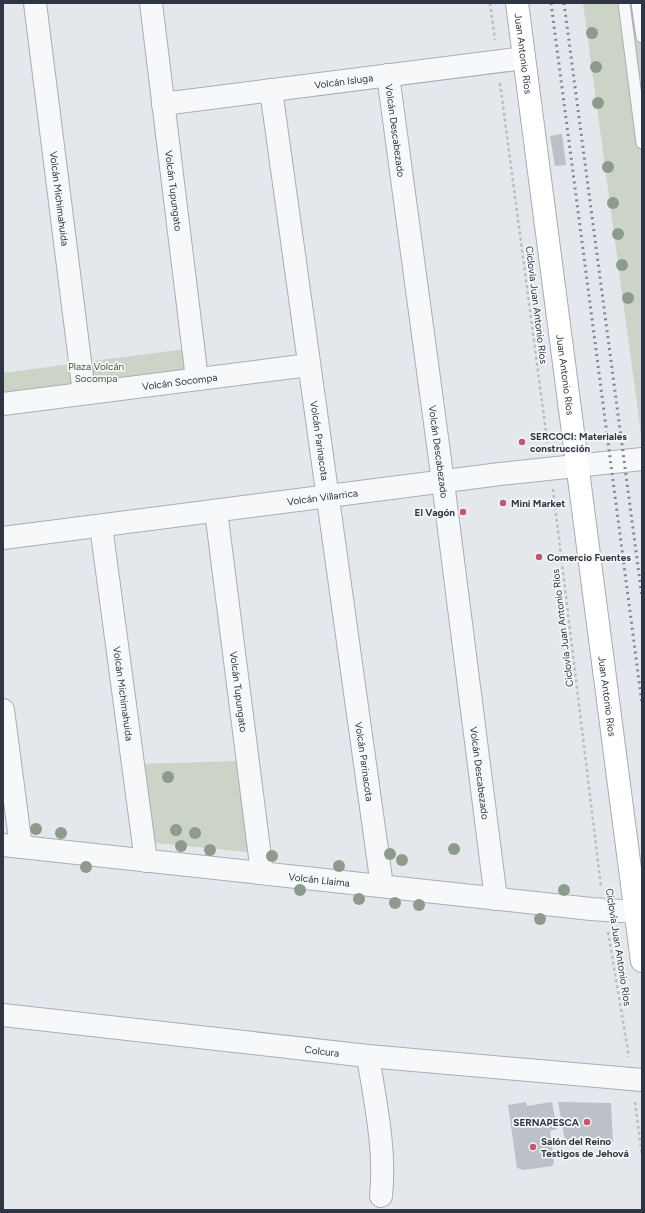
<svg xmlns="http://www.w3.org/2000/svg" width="645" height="1213" font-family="Figtree,sans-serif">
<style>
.green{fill:#cbd4c6}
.building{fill:#bcc1c7}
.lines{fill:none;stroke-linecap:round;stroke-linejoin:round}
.service-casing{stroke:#a9aeb5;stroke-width:13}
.minor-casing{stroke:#a9aeb5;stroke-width:24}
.tertiary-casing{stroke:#a9aeb5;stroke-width:24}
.primary-casing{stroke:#a5adb5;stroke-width:24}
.path{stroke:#babec2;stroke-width:2.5;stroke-dasharray:3 3;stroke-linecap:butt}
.service{stroke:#f7f8f9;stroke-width:11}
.minor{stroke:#f7f8f9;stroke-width:22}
.tertiary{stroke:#f7f8f9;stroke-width:22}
.primary{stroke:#fff;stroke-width:22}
.rail{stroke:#7f8893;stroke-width:3;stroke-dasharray:2 4;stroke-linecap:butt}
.tree{fill:#8c9b8b}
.poi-dot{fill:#c2576f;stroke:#f4f6f8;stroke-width:1.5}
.labels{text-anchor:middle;stroke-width:3.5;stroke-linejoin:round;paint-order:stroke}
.street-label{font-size:10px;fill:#2d3642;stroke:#f4f6f8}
.park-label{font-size:10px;fill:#445c3c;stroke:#f4f6f8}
.poi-label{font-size:10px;font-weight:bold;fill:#2d3642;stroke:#f4f6f8;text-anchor:start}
</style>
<rect width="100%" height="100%" fill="#e4e7eb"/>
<!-- green -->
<path class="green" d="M583,3H642V433L641,434Z
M185,349L188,370L3,394V373Z
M240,761L253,844L246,852L147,842L138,764Z"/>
<!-- building -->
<path class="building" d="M562,134L566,165L555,166L550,136Z
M526,1102L527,1106L552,1102L557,1129L550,1131L554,1163L552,1166L524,1170L517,1168L508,1105Z
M558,1102L611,1103L613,1143L565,1141Z"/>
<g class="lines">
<defs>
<path id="service" d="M624,3L642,143
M637,3L642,37"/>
<g id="minor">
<path id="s1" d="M35,3L84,393"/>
<path id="s2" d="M151,3L197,379"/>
<path id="s3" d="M388,75L443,482L496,899"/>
<path id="s4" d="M271,90L382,886"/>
<path id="s5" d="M163,104L524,58"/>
<path id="s6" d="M3,404L309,365"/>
<path id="s7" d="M216,511L262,873"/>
<path id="s8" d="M101,526L146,861"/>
<path d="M3,710L21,847"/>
<path id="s9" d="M3,845L591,909L636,912"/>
<path id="s10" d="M3,1015L368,1056L642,1080"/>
<path d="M368,1056C375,1102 386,1149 381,1196"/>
</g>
<g id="tertiary">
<path id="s11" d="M3,538L500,474L642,459"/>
</g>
<g id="primary">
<path id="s12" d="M517,3L642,961"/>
</g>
</defs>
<!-- service casing -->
<use href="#service" class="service-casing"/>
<!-- minor casing -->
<use href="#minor" class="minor-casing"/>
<!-- tertiary casing -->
<use href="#tertiary" class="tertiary-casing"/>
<!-- primary casing -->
<use href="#primary" class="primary-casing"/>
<!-- path -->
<path class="path" d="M490,3L495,40
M500,83L548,447
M553,489L601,887
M608,932L629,1057
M635,1102L642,1155"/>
<!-- service -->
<use href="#service" class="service"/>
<!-- minor -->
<use href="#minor" class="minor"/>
<!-- tertiary -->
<use href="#tertiary" class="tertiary"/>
<!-- primary -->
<use href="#primary" class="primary"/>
<!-- rail -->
<path class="rail" d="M551,3L642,704
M564,3L642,597"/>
</g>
<!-- trees -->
<g class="tree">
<circle cx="592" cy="33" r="6"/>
<circle cx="596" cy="67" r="6"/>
<circle cx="598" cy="103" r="6"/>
<circle cx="608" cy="167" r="6"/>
<circle cx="613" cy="203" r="6"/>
<circle cx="618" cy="234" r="6"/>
<circle cx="622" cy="265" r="6"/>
<circle cx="628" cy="298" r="6"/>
<circle cx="168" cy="777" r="6"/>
<circle cx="36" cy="829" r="6"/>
<circle cx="176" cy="830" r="6"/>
<circle cx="61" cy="833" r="6"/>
<circle cx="195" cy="833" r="6"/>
<circle cx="181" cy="846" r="6"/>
<circle cx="454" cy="849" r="6"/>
<circle cx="210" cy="850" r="6"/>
<circle cx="390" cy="854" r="6"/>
<circle cx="272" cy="856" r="6"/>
<circle cx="402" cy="860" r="6"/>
<circle cx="339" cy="866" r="6"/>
<circle cx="86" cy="867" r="6"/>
<circle cx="300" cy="890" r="6"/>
<circle cx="564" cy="890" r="6"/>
<circle cx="359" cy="899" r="6"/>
<circle cx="395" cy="903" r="6"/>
<circle cx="419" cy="905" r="6"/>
<circle cx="540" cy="919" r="6"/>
</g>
<!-- markers -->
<g class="poi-dot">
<circle cx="522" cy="442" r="4"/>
<circle cx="503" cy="503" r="4"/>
<circle cx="463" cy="512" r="4"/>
<circle cx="539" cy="557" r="4"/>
<circle cx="587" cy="1122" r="4"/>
<circle cx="533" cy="1147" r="4"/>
</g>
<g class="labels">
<!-- street labels -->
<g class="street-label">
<text dy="4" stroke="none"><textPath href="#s12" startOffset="51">Juan Antonio Ríos</textPath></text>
<text dy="4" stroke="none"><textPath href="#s5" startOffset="182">Volcán Isluga</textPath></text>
<text dy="4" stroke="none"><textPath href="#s3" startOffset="56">Volcán Descabezado</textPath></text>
<text dy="4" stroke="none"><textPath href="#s2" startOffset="189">Volcán Tupungato</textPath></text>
<text dy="4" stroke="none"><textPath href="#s1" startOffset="197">Volcán Michimahuida</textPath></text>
<text transform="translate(537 305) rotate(83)" y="4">Ciclovía Juan Antonio Ríos</text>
<text dy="4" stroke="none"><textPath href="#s12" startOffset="375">Juan Antonio Ríos</textPath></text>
<text dy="4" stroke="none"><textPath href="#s6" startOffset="178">Volcán Socompa</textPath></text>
<text dy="4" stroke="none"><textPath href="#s4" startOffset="354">Volcán Parinacota</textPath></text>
<text dy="4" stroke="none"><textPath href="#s3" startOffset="380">Volcán Descabezado</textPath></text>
<text dy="4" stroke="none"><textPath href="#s11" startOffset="322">Volcán Villarrica</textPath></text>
<text transform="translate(562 628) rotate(-97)" y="4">Ciclovía Juan Antonio Ríos</text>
<text dy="4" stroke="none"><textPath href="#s7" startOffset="182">Volcán Tupungato</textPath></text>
<text dy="4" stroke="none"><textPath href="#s8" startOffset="169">Volcán Michimahuida</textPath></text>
<text dy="4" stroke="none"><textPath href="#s12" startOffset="699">Juan Antonio Ríos</textPath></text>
<text dy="4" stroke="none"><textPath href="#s4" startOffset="678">Volcán Parinacota</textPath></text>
<text dy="4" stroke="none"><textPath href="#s3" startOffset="704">Volcán Descabezado</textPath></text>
<text dy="4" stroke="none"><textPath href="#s9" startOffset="318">Volcán Llaima</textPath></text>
<text transform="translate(619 947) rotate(81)" y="4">Ciclovía Juan Antonio Ríos</text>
<text dy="4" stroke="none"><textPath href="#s10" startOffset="321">Colcura</textPath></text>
</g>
<!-- park labels -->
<g class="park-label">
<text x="96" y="370">Plaza Volcán<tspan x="96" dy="12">Socompa</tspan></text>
</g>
<!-- poi labels -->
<g class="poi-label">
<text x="530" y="440">SERCOCI: Materiales<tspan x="530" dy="12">construcción</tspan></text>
<text x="511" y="507">Mini Market</text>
<text x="455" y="516" text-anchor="end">El Vagón</text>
<text x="547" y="561">Comercio Fuentes</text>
<text x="579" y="1126" text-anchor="end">SERNAPESCA</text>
<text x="541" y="1145">Salón del Reino<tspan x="541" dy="12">Testigos de Jehová</tspan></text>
</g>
</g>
<!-- border -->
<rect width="645" height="1213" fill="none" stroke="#2d3642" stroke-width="8"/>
</svg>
